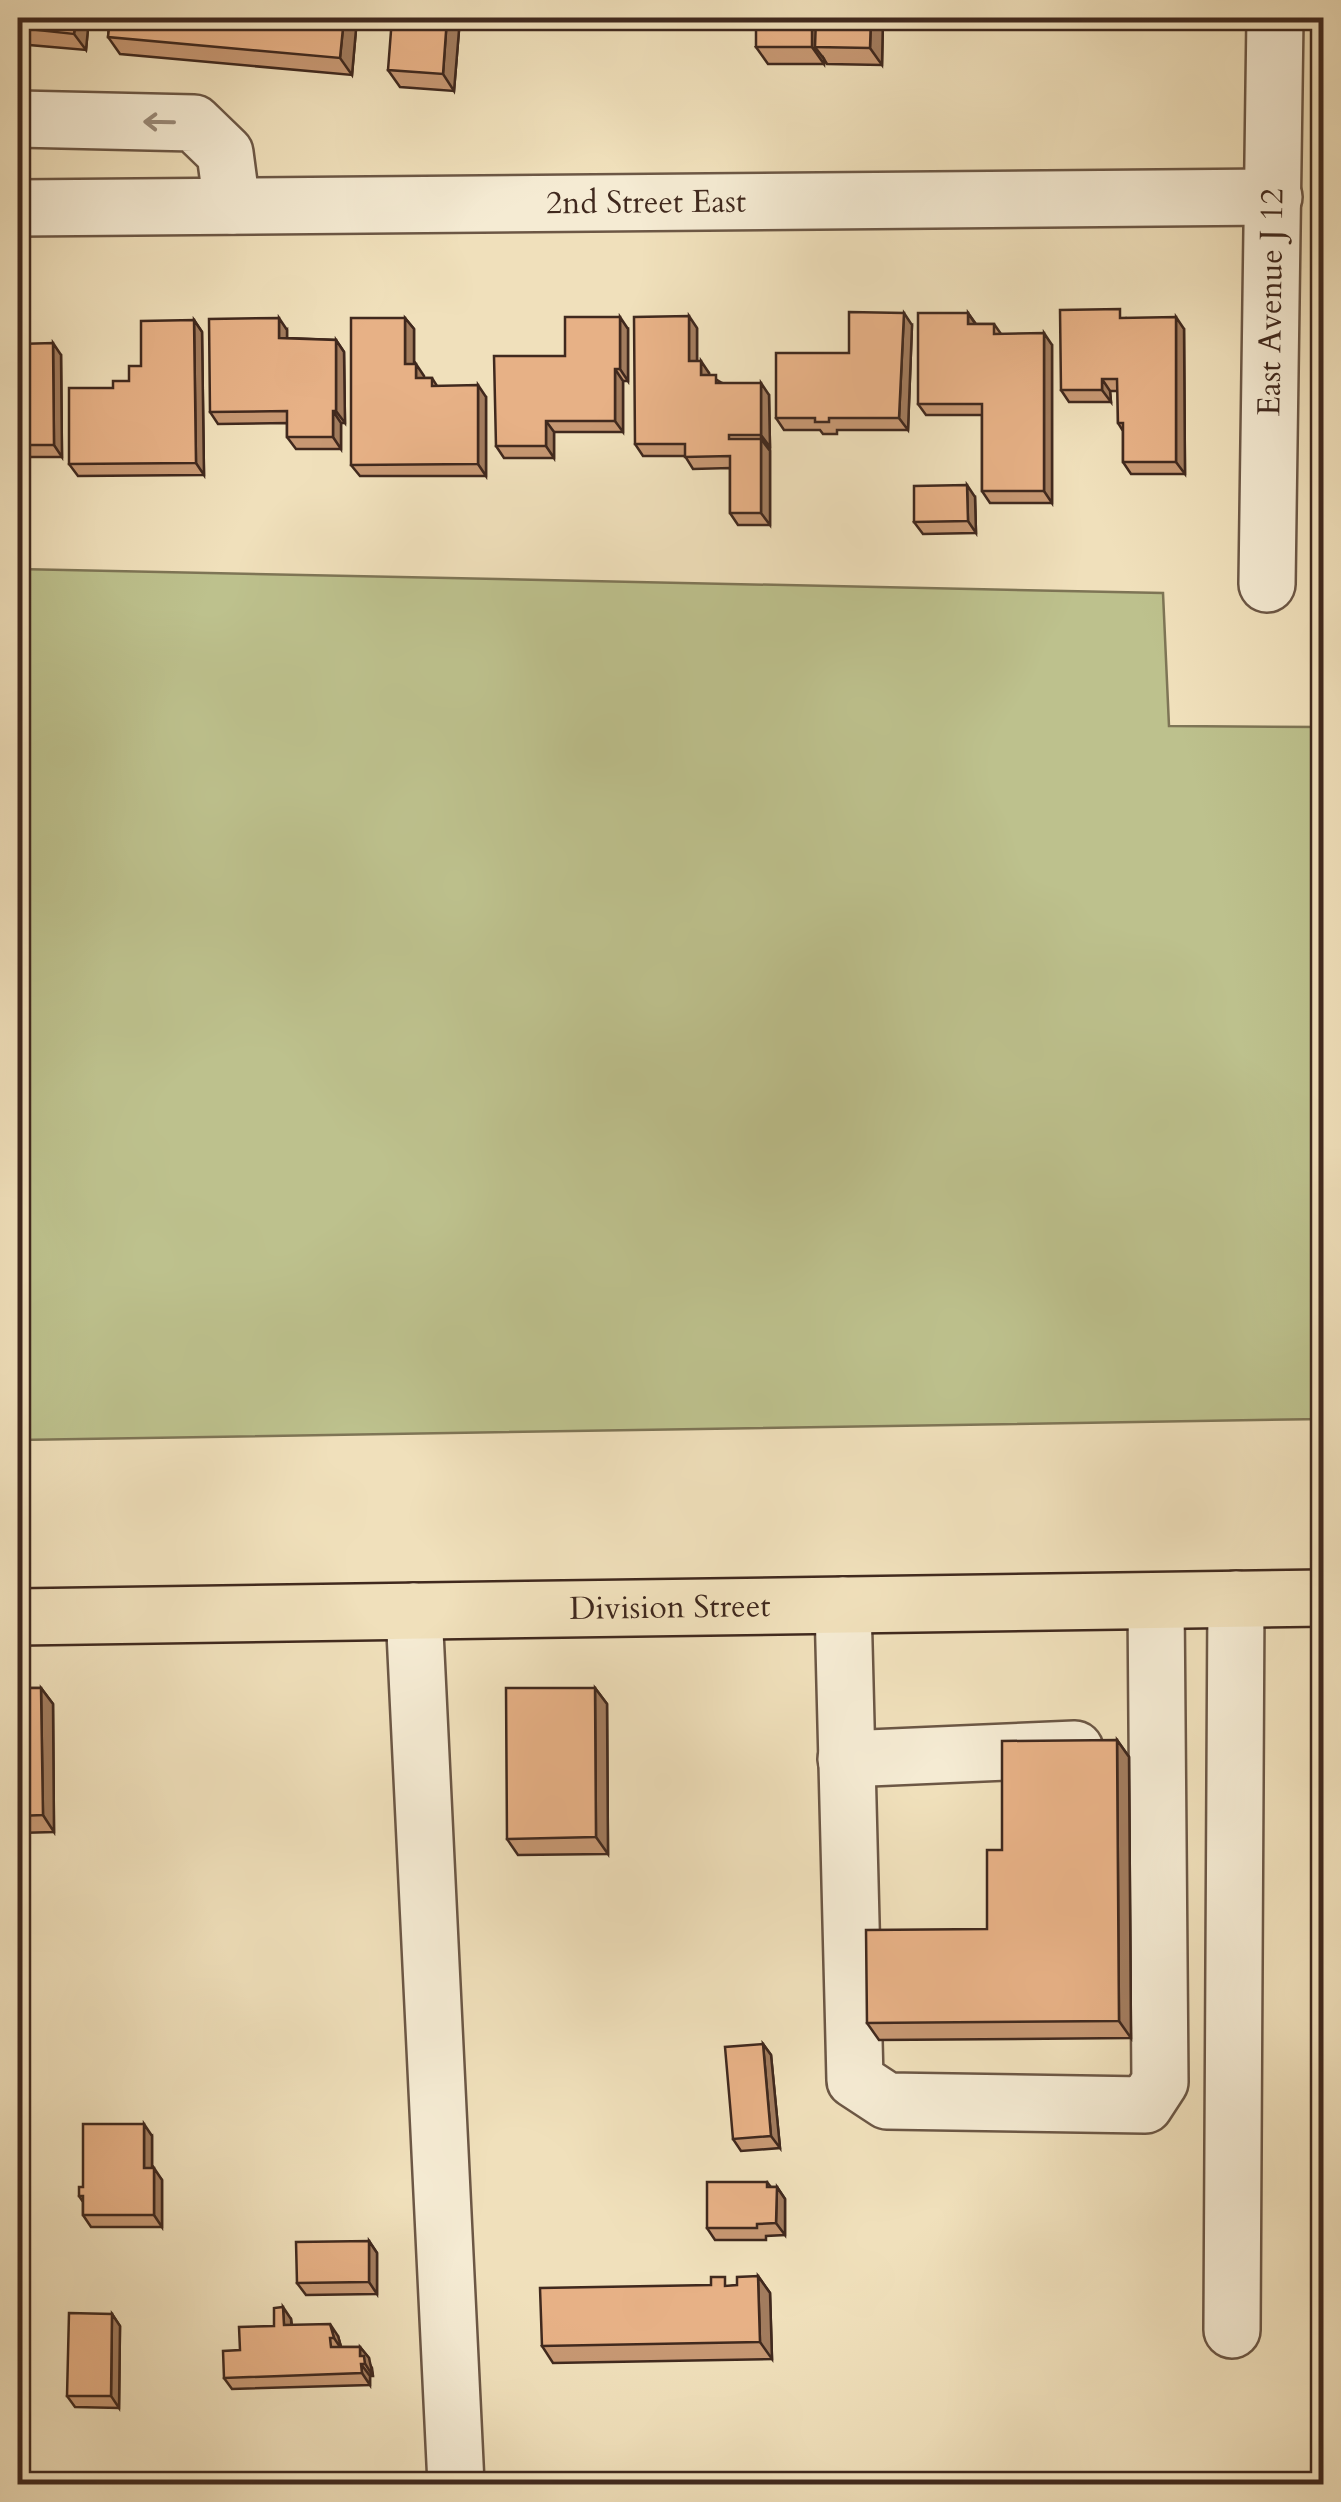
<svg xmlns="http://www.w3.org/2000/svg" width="1341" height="2502" viewBox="0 0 1341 2502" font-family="Cardo,serif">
  <rect width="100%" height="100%" fill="#f0e0bb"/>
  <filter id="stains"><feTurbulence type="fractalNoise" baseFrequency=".002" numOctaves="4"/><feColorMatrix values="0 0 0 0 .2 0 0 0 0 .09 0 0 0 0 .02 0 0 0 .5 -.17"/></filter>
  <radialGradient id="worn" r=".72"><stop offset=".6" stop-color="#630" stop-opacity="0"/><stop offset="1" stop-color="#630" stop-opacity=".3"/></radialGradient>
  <!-- green -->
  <path fill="#bdc18d" stroke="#7e7556" stroke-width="2.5" d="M 18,569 L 1163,593 L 1169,726 L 1323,727 L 1323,1419 L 18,1440 Z"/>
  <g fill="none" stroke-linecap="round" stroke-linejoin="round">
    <defs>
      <g id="minor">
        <path d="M 18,119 L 194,123 L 225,153 L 232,206"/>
        <path id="s1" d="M 18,208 L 1274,197"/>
        <path id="s2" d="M 1267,584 L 1275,18"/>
        <path d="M 843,1605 L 855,2080 L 887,2101 L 1145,2105 L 1160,2082 L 1156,1601"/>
        <path d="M 414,1611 L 456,2484"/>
        <path d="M 846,1759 L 1075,1749"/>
        <path d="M 1232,2330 L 1236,1599"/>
      </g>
      <g id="major">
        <path id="s3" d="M 18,1617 L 1324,1598"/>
      </g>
    </defs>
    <!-- minor casing -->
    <use href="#minor" stroke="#6c5745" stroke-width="60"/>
    <!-- major casing -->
    <use href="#major" stroke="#40291e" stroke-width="60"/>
    <!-- minor -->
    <use href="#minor" stroke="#f5ebd3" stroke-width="55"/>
    <!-- major -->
    <use href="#major" stroke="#f0e0bb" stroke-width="55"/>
  </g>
  <!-- wall -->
  <path fill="#c79873" stroke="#40291e" stroke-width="2.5" d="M 18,18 L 89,18 L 86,50 L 18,44 Z
    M 110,18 L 357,18 L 352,75 L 120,54 L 108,37 Z
    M 460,18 L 454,91 L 400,87 L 388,70 Z
    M 883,18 L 882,65 L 827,64 L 824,59 L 824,64 L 768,64 L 756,47 Z
    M 968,313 L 976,324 L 994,324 L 1001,334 L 1052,345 L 1052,503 L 990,503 L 982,491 L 982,415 L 926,415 L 918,404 Z
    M 405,318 L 414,329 L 414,364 L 424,378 L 432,378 L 437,386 L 486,397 L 486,476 L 360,476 L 351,465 Z
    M 1126,318 L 1184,329 L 1185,474 L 1131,474 L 1123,462 L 1123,431 L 1118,423 L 1118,391 L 1110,391 L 1111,402 L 1069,402 L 1061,390 Z
    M 194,320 L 202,332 L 204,475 L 78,476 L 69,464 L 113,388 L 129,381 L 141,366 Z
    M 912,325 L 908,430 L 837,430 L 837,434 L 823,434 L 820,430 L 784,430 L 776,418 L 849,353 Z
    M 697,328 L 697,361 L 709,373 L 709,375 L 722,383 L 769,395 L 770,447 L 767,447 L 770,451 L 770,525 L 738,525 L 730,513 L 730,468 L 693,469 L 685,456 L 643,456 L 635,444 Z
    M 628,329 L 628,381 L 623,381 L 623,432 L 554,432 L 554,458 L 504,458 L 496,446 L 565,356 Z
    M 287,330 L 287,338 L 336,340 L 344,352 L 345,423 L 341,423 L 341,449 L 296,449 L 287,437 L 287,423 L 218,424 L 210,412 Z
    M 18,344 L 61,355 L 62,457 L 18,457 Z
    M 975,497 L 976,533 L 923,534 L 914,522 Z
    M 18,1688 L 41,1688 L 53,1704 L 54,1832 L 18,1833 Z
    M 595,1688 L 607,1704 L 608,1854 L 518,1855 L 507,1839 Z
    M 1117,1740 L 1129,1757 L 1131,2038 L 879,2040 L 867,2023 L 987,1929 L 1002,1850 Z
    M 763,2044 L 771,2055 L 780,2148 L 741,2151 L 733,2139 Z
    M 152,2136 L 152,2168 L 162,2180 L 162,2227 L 91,2227 L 83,2215 L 83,2202 L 79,2196 L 83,2187 Z
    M 767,2182 L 771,2187 L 777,2187 L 785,2199 L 785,2235 L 766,2236 L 766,2240 L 715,2240 L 707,2228 Z
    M 369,2241 L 377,2253 L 377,2294 L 306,2295 L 297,2283 Z
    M 758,2276 L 770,2293 L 772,2359 L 553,2363 L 542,2346 L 731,2286 L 737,2285 Z
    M 112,2314 L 120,2326 L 119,2408 L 75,2407 L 67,2396 Z
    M 291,2319 L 292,2325 L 338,2336 L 341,2347 L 360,2347 L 369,2358 L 369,2363 L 372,2368 L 373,2376 L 370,2376 L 370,2385 L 232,2389 L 224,2378 L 274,2326 Z"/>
  <!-- shaded-wall -->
  <path fill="#a27c5e" stroke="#40291e" stroke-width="2.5" d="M 76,18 L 89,18 L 86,50 L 74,34 Z
    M 344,18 L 357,18 L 352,75 L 340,58 Z
    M 447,18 L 460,18 L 454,91 L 443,74 Z
    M 812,18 L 824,18 L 815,47 L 824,59 L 824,64 L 812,47 Z
    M 871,18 L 883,18 L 882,65 L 870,48 Z
    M 904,313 L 912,325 L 908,430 L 899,418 Z
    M 968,313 L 976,325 L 968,324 Z
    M 689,316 L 697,328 L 697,373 L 689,361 Z
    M 620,317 L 628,329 L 628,381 L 620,369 Z
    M 1176,317 L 1184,329 L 1185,474 L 1176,462 Z
    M 279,318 L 287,330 L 287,349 L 279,338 Z
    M 405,318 L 414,329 L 414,376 L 405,364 Z
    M 194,320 L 202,332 L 204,475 L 196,463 Z
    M 1044,333 L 1052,345 L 1052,503 L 1044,491 Z
    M 336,340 L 344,352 L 345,423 L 336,411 Z
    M 53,343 L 61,355 L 62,457 L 54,445 Z
    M 701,361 L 709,373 L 709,387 L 701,375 Z
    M 416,364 L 424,376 L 424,390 L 416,378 Z
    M 615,369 L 623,381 L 623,432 L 615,421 Z
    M 1102,379 L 1110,391 L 1111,402 L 1102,390 Z
    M 761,383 L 769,395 L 770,447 L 761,435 Z
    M 478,385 L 486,397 L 486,476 L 478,464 Z
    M 333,411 L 341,423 L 341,449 L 333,437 Z
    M 546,421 L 554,432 L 554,458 L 546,446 Z
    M 761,439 L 770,451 L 770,525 L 761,513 Z
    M 967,485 L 975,497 L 976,533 L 968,521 Z
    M 41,1688 L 53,1704 L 54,1832 L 43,1815 Z
    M 595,1688 L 607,1704 L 608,1854 L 596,1837 Z
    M 1117,1740 L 1129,1757 L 1131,2038 L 1119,2021 Z
    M 763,2044 L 771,2055 L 780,2148 L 771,2136 Z
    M 144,2124 L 152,2136 L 152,2180 L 144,2168 Z
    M 154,2168 L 162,2180 L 162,2227 L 154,2215 Z
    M 777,2187 L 785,2199 L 785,2235 L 776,2223 Z
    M 369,2241 L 377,2253 L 377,2294 L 369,2282 Z
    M 758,2276 L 770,2293 L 772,2359 L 760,2342 Z
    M 283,2307 L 291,2319 L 292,2337 L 284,2325 Z
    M 112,2314 L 120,2326 L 119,2408 L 111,2396 Z
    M 330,2324 L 338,2336 L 342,2350 L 334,2338 Z
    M 360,2347 L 369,2358 L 373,2376 L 360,2356 Z
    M 361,2364 L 370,2376 L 370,2385 L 362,2373 Z"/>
  <!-- building -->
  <path fill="#e7b186" stroke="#40291e" stroke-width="2.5" d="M 18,18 L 76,18 L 74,34 L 18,28 Z
    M 110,18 L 344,18 L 340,58 L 108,37 Z
    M 392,18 L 447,18 L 443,74 L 388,70 Z
    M 756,18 L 812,18 L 812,47 L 756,47 Z
    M 816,18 L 871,18 L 870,48 L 815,47 Z
    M 1120,309 L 1120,318 L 1176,317 L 1176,462 L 1123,462 L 1123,423 L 1118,423 L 1117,379 L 1102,379 L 1102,390 L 1061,390 L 1060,310 Z
    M 849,312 L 904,313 L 899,418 L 829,418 L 829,422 L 815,422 L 815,418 L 776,418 L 776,353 L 849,353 Z
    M 918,313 L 968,313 L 968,324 L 994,324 L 994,334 L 1044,333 L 1044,491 L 982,491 L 982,404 L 918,404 Z
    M 689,316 L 689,361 L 701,361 L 701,375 L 716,375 L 716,383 L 761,383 L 761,435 L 729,435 L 729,439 L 761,439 L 761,513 L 730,513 L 730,456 L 685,457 L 685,444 L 635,444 L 634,317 Z
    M 565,317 L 620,317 L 620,369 L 615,369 L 615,421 L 546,421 L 546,446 L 496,446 L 494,356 L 565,356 Z
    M 279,318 L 279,338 L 336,340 L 336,411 L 333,411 L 333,437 L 287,437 L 287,411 L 210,412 L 209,319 Z
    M 351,318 L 405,318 L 405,364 L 416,364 L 416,378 L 432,378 L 432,386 L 478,385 L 478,464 L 351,465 Z
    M 194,320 L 196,463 L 69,464 L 69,388 L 113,388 L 113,381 L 129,381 L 129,366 L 141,366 L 141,321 Z
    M 53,343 L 54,445 L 18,445 L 18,344 Z
    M 967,485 L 968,521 L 914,522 L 914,486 Z
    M 18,1688 L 41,1688 L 43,1815 L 18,1816 Z
    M 506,1688 L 595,1688 L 596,1837 L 507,1839 Z
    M 1117,1740 L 1119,2021 L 867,2023 L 866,1930 L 987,1929 L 987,1850 L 1002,1850 L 1002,1741 Z
    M 763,2044 L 771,2136 L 733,2139 L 725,2047 Z
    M 83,2124 L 144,2124 L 144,2168 L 154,2168 L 154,2215 L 83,2215 L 83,2196 L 79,2196 L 79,2187 L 83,2187 Z
    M 707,2182 L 767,2182 L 767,2187 L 777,2187 L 776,2223 L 757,2224 L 757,2228 L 707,2228 Z
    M 369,2241 L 369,2282 L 297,2283 L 296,2242 Z
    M 758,2276 L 760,2342 L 542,2346 L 540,2288 L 711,2285 L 711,2277 L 725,2277 L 725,2286 L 737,2285 L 737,2277 Z
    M 283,2307 L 284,2325 L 330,2324 L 334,2338 L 330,2338 L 331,2347 L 360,2347 L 360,2356 L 364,2356 L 365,2364 L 361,2364 L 362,2373 L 224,2378 L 223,2351 L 240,2350 L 239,2327 L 274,2326 L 274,2308 Z
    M 69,2313 L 112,2314 L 111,2396 L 67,2396 Z"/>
  <!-- one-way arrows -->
  <defs><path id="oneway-shaft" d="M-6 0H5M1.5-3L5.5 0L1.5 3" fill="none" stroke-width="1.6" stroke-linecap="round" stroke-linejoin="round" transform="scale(2.5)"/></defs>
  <use stroke="#9a8a78" href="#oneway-shaft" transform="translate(159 122) rotate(-179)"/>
  <g text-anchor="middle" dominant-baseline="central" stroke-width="9" stroke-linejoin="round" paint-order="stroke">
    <!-- street labels -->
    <g font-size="32" fill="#40291e" stroke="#f5ebd3">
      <text stroke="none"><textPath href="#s1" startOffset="628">2nd Street East</textPath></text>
      <text stroke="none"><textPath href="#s2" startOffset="282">East Avenue J 12</textPath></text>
      <text stroke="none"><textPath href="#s3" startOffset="652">Division Street</textPath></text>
    </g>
  </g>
  <!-- margin -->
  <rect width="1341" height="2502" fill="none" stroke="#f0e0bb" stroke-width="60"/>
  <rect x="20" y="20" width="1301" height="2462" fill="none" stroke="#40291e" stroke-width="5"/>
  <rect x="30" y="30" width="1281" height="2442" fill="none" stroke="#40291e" stroke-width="2.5"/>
  <rect width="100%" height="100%" filter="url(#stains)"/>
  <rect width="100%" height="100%" fill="url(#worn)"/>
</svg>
